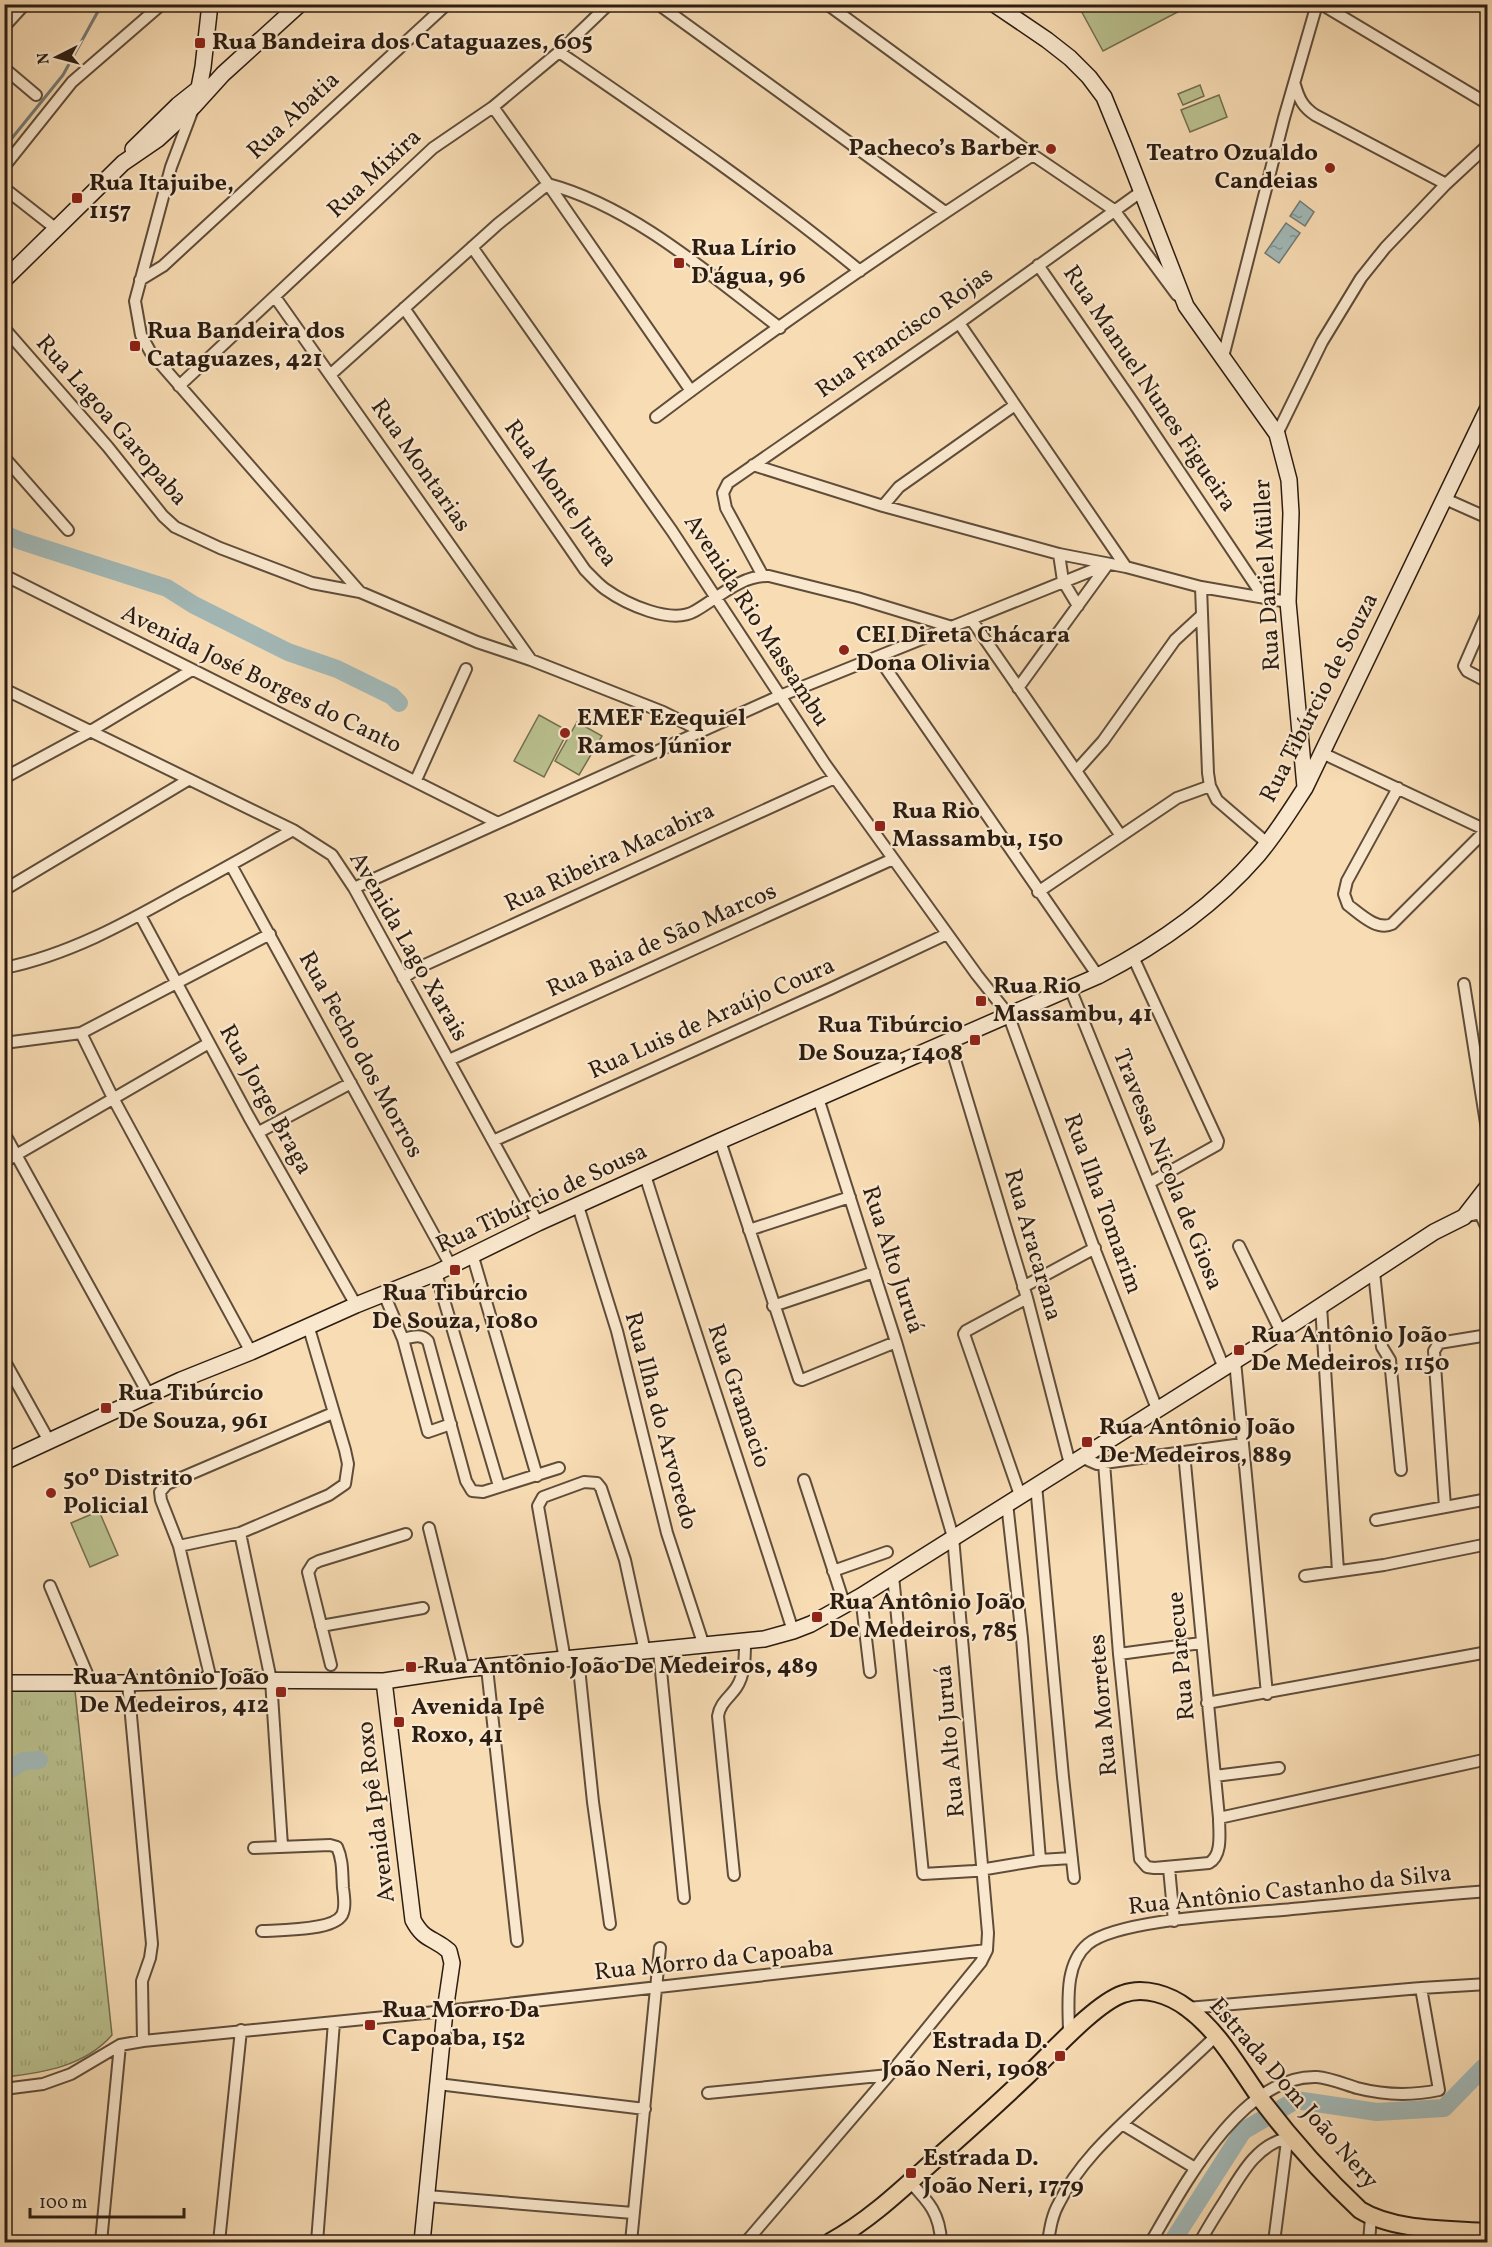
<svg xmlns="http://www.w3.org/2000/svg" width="1492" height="2247" viewBox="0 0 1492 2247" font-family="Vollkorn,serif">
  <defs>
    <pattern id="park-tufts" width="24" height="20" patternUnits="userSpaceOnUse" patternTransform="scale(1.5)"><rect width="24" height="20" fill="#bac18f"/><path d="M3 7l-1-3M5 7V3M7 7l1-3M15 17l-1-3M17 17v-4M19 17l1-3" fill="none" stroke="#a0a57a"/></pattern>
    <pattern id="water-ripples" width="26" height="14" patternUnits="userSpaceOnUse" patternTransform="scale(1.5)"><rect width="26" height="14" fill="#a2b9b8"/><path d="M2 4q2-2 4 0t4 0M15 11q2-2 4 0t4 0" fill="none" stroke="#849694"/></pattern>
  </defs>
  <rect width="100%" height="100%" fill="#f8dcb4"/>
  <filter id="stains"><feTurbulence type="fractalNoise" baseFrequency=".00333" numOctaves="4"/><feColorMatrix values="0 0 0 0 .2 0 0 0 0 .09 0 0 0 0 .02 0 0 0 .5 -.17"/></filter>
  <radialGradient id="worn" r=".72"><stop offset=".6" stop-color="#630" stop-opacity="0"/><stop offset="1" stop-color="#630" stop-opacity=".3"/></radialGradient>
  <!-- grass -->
  <path fill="#bac18f" stroke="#736f50" stroke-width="1.5" d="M 1078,5 L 1191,5 L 1103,51 Z
    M 1200,85 L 1204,96 L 1183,105 L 1178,94 Z
    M 1219,95 L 1227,117 L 1190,132 L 1181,110 Z
    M 539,715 L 568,731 L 544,777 L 514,761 Z
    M 577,722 L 602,736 L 579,775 L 555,761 Z
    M 99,1511 L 118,1555 L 90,1567 L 71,1523 Z"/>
  <!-- park -->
  <path fill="url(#park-tufts)" stroke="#736f50" stroke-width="1.5" d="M 5,1691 L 75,1691 L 112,2035 C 85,2066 43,2073 5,2077 Z"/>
  <!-- water -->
  <path fill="url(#water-ripples)" stroke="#737b76" stroke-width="1.5" d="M 1300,201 L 1314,212 L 1305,226 L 1290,216 Z
    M 1286,223 L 1300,233 L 1279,263 L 1265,253 Z"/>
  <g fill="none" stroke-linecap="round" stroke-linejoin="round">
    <!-- stream -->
    <path stroke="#737b76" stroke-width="3" d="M 4,148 L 63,75 L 102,4"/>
    <!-- river -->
    <path stroke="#a2b9b8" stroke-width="18" d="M 4,534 L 21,541 L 167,588 L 194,605 L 288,652 L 337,669 L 392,696 L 399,703
      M 4,1772 L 24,1761 L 39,1760
      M 1172,2242 L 1243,2131 L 1296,2100 L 1377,2112 L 1444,2108 L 1484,2067 L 1488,2067"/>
    <defs>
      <path id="street" d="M 658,4 L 945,212
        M 827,4 L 1033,155 L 1114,210 L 1177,295
        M 1321,4 L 1488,104
        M 4,27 L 25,4
        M 559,52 C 661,122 764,192 860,271
        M 4,68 L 36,95
        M 1295,85 C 1299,99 1303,107 1315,115 L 1446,184
        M 493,107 L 548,184 L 691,391
        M 193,109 L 171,167 L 135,301 L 141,335 L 151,353 L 360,592 L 477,642 L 531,660 L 663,712 L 701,731
        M 4,167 L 72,82 L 162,4
        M 548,184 C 634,207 710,275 780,328
        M 4,188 L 55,228
        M 472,247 L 672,531 L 825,764 L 977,975 L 1008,1014 L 1094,1248 L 1157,1409
        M 1038,265 L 1137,408 L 1264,598
        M 140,280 L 163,266 L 447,4
        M 275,297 L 531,660
        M 404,308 L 585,570 C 591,576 598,584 605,589 C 626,604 671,625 695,611 C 718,598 741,575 769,576 L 857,598 L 952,627
        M 959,323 L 1126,567
        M 4,328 L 108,447 L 163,516 L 175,527 L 220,548 L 312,583 L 360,592
        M 1223,357 L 1284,118 L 1317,4
        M 330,375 L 498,224 L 548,184
        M 179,386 L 433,148 L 493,107 L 559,52 L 609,4
        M 656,417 C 778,325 905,238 1033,155
        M 1277,434 L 1322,342 L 1361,278 L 1385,248 L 1446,184 L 1488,145
        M 4,457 L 68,530
        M 753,465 L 883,506 L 1059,554 L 1126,567 L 1201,587 L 1288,602
        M 1443,498 L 1488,518
        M 883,506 L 899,487 L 1015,405
        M 1059,554 L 1063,581 L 1078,606
        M 4,575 L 498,823
        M 763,576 L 726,508 L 723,493 L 728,483 L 959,323 L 1142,191
        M 1201,587 L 1208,773 L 1210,786 L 1217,800 L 1267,843
        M 1488,611 L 1464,666 L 1467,671 L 1488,682
        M 971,619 L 1121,836
        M 878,657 L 1098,976
        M 1018,688 L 1108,564
        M 4,689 L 293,830 L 332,855 L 354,888 L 538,1223
        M 1322,753 L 1488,831
        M 1076,771 L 1103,741 L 1175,640 L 1201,616
        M 4,778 L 89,732 L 192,670
        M 416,780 L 466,669
        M 1398,788 L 1347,881 L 1344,894 L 1348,905 C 1360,914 1377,931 1392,924 L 1486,830
        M 231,865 L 451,1266
        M 354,888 L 775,698 L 1108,564
        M 4,890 L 188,780
        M 1038,892 L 1177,798 L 1210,786
        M 140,915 L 249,1117 L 356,1305
        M 1133,957 L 1218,1141 L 1217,1145 L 1149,1183
        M 4,968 C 68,955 124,924 181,892 C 218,872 255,851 293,830
        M 403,978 L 418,968 L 835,778
        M 1464,984 L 1488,1136
        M 1070,988 L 1224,1368
        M 81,1033 L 113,1098 L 251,1352
        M 949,1040 L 1027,1298 L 1070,1464
        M 4,1043 L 81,1033 L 270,934
        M 449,1060 L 893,859
        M 259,1132 L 351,1083
        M 4,1133 L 149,1395
        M 493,1141 L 830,989 L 947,934
        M 720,1141 L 799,1379 L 802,1380 L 896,1342
        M 4,1162 L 209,1043
        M 645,1175 C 693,1328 745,1479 793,1631
        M 578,1206 L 617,1331 L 667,1533 L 704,1646
        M 1480,1213 L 1488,1231
        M 1464,1217 L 1488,1211
        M 749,1230 L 850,1197
        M 1239,1246 L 1281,1332
        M 473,1257 L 537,1476
        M 1374,1272 L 1382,1347 L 1390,1360 L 1401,1470
        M 436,1273 L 499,1486
        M 1023,1287 L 1095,1248
        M 384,1294 L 403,1339 L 428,1432 L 451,1424
        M 773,1306 L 874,1272
        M 1321,1306 L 1338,1571
        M 403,1339 C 412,1337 421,1333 428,1341 L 466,1481 L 472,1491 L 483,1492 L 559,1468
        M 4,1360 L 49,1441
        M 1235,1361 L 1267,1694
        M 1081,1457 L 1097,1464 L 1242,1444
        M 1104,1463 L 1119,1654 L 1140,1859 L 1147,1867 L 1154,1868 L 1209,1863 C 1223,1855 1219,1832 1219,1818 L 1184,1453
        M 804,1480 L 845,1606
        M 1036,1485 L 1063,1777 L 1074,1878
        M 1020,1495 L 964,1334 L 966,1331 L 1027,1298
        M 1007,1503 L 1022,1638 L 1040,1860
        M 1445,1507 L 1434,1351 L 1439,1343 L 1488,1335
        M 1376,1520 L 1488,1499
        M 429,1528 L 464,1669
        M 240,1533 L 271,1680 L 282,1846
        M 179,1546 L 240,1533 L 329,1495 L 345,1484 L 348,1464 L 345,1450 L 308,1325
        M 833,1571 L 887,1552
        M 893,1576 L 923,1874 L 974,1871 L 1040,1860 L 1072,1858
        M 1305,1576 L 1384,1565 L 1488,1544
        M 50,1586 L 91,1683
        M 861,1596 L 870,1672
        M 321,1626 L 423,1608
        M 659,1651 L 684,1898
        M 1119,1654 L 1201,1643
        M 578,1658 L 593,1802 L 610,1924
        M 565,1660 L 538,1506 L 543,1497 L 584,1482 L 597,1483 L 601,1488 L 625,1560 L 645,1652
        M 331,1665 L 308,1572 L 313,1564 L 319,1561 L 406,1534
        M 487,1668 L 517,1941
        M 211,1680 L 179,1546 L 161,1500 L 160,1492 L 167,1484 L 333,1413
        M 128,1683 L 152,1944 L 150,1958 L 142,1981 L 143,2041
        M 1207,1703 L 1488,1652
        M 1215,1776 L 1279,1768
        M 1219,1818 L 1488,1759
        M 254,1848 L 330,1845 L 337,1847 C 343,1860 342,1873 343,1888 C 344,1896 346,1907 342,1915 C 333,1931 279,1930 262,1931
        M 1169,1868 L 1174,1921
        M 734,1875 L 718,1716 C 720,1703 729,1698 736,1688 C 745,1675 745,1657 745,1641
        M 1187,2008 L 1421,1988 L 1488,1984
        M 1069,2035 C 1069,2006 1063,1965 1088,1944 C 1120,1918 1247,1914 1292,1909 C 1357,1903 1422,1896 1488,1891
        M 438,2084 L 645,2109
        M 4,2089 L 43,2084 L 71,2074 L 120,2045 L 143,2041 L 445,2011 L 987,1950
        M 708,2093 L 889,2075
        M 1122,2124 L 1195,2168
        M 910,2182 C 929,2202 940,2214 941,2242
        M 427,2196 L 633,2213
        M 101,2242 L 120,2045
        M 219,2242 L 241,2030
        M 317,2242 L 334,2022
        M 631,2242 L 660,1948
        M 746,2242 L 889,2075 L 981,1962 L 987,1950 L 988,1933 L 953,1537 L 896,1342 L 818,1098
        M 1048,2242 C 1050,2229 1052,2215 1059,2203 C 1078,2164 1111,2134 1142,2105 C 1167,2082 1192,2059 1216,2036
        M 1151,2242 C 1183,2187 1242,2074 1317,2077 C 1330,2078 1344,2084 1357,2088 C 1384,2095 1411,2096 1439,2090 L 1421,1988
        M 1200,2242 C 1208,2227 1217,2213 1226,2199 C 1242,2173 1256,2146 1287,2138
        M 1274,2242 L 1288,2133
        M 1369,2242 L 1371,2217"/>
      <path id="secondary" d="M 994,4 L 1047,40 L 1070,58 L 1089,77 L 1104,97 L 1124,146 L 1186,306 L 1277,434 L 1289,480 L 1291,513 L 1288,602 L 1305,787
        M 198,93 L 203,67 L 210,4
        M 133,149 L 178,105 L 202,86
        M 4,280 L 123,163 L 158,139 L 194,106 L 223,74 L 300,4
        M 4,1462 L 181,1380 L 251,1352 L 356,1305 L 436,1273 L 538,1223 L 720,1141 L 1098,976 C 1158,945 1213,907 1258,855 C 1276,834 1290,811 1305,788 L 1488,408
        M 384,1681 L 413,1920 C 424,1941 433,1937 449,1951 L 452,1963 L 445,2011 L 422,2242
        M 4,1683 L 128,1683 L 224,1680 L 384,1681 L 464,1669 L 764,1639 L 793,1631 L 811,1624 L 861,1596 L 1281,1332 L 1434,1232 L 1464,1217 L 1488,1186"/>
      <path id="primary" d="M 830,2242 C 867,2222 899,2192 930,2164 C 964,2134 998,2104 1030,2073 C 1052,2052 1096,2003 1123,1994 C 1144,1986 1170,1995 1187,2008 C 1220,2032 1240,2070 1263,2102 C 1292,2140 1326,2178 1360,2210 C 1394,2231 1448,2229 1488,2232"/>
    </defs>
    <!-- street casing -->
    <use href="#street" stroke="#5f4d3a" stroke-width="14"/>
    <!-- secondary casing -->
    <use href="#secondary" stroke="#2c1d12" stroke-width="18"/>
    <!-- primary casing -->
    <use href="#primary" stroke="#2c1d12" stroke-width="20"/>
    <!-- street -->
    <use href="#street" stroke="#fae8ce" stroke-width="10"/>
    <!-- secondary -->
    <use href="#secondary" stroke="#fae8ce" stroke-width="15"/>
    <!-- primary -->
    <use href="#primary" stroke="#f8dcb4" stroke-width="16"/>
  </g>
  <!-- markers -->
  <g fill="#8f2418" stroke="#fae8ce" stroke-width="2">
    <rect x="194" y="37" width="12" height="12" rx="3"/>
    <circle cx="1051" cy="149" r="6"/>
    <circle cx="1330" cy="168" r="6"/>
    <rect x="71" y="192" width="12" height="12" rx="3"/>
    <rect x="673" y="257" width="12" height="12" rx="3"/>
    <rect x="129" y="340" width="12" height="12" rx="3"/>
    <circle cx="844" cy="650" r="6"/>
    <circle cx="565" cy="733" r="6"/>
    <rect x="874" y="820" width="12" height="12" rx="3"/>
    <rect x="975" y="995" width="12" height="12" rx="3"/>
    <rect x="969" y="1034" width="12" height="12" rx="3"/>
    <rect x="449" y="1264" width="12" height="12" rx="3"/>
    <rect x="1233" y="1344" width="12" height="12" rx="3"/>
    <rect x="100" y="1402" width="12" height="12" rx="3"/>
    <rect x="1081" y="1436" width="12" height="12" rx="3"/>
    <circle cx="51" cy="1493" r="6"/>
    <rect x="811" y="1611" width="12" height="12" rx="3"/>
    <rect x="405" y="1661" width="12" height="12" rx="3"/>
    <rect x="275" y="1686" width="12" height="12" rx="3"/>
    <rect x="393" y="1716" width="12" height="12" rx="3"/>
    <rect x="364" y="2019" width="12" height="12" rx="3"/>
    <rect x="1054" y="2050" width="12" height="12" rx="3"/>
    <rect x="905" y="2167" width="12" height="12" rx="3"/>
  </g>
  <g text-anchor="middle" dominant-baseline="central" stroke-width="4.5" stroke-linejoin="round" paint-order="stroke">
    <!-- poi labels -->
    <g font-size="24" font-weight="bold" fill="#2c1d12" stroke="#fae8ce" text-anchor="start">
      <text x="212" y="43">Rua Bandeira dos Cataguazes, 605</text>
      <text x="1039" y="149" text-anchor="end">Pacheco’s Barber</text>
      <text x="1318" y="154" text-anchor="end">Teatro Ozualdo<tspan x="1318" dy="28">Candeias</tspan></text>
      <text x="89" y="184">Rua Itajuibe,<tspan x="89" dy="28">1157</tspan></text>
      <text x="691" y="249">Rua Lírio<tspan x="691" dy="28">D'água, 96</tspan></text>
      <text x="147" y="332">Rua Bandeira dos<tspan x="147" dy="28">Cataguazes, 421</tspan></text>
      <text x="856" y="636">CEI Direta Chácara<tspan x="856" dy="28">Dona Olivia</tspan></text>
      <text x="577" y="719">EMEF Ezequiel<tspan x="577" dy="28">Ramos Júnior</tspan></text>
      <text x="892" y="812">Rua Rio<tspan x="892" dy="28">Massambu, 150</tspan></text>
      <text x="993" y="987">Rua Rio<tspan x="993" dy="28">Massambu, 41</tspan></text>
      <text x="963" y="1026" text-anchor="end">Rua Tibúrcio<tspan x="963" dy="28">De Souza, 1408</tspan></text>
      <text x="455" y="1294" text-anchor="middle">Rua Tibúrcio<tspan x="455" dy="28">De Souza, 1080</tspan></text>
      <text x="1251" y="1336">Rua Antônio João<tspan x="1251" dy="28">De Medeiros, 1150</tspan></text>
      <text x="118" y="1394">Rua Tibúrcio<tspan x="118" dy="28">De Souza, 961</tspan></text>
      <text x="1099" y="1428">Rua Antônio João<tspan x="1099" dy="28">De Medeiros, 889</tspan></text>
      <text x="63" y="1479">50º Distrito<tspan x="63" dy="28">Policial</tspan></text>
      <text x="829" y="1603">Rua Antônio João<tspan x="829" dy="28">De Medeiros, 785</tspan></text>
      <text x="423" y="1667">Rua Antônio João De Medeiros, 489</text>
      <text x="269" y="1678" text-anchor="end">Rua Antônio João<tspan x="269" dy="28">De Medeiros, 412</tspan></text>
      <text x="411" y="1708">Avenida Ipê<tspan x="411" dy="28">Roxo, 41</tspan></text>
      <text x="382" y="2011">Rua Morro Da<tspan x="382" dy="28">Capoaba, 152</tspan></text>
      <text x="1048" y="2042" text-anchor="end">Estrada D.<tspan x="1048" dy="28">João Neri, 1908</tspan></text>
      <text x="923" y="2159">Estrada D.<tspan x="923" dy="28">João Neri, 1779</tspan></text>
    </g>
    <!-- street labels -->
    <g font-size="24" fill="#2c1d12" stroke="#fae8ce">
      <text transform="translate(294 116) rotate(-43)">Rua Abatia</text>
      <text transform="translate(375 174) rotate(-43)">Rua Mixira</text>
      <text transform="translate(905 333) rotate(-35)">Rua Francisco Rojas</text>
      <text transform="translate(1149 389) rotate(56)">Rua Manuel Nunes Figueira</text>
      <text transform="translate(111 421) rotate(49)">Rua Lagoa Garopaba</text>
      <text transform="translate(420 466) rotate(55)">Rua Montarias</text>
      <text transform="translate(560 494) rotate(54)">Rua Monte Jurea</text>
      <text transform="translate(1268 575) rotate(-93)">Rua Daniel Müller</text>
      <text transform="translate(756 621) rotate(57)">Avenida Rio Massambu</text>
      <text transform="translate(261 680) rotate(26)">Avenida José Borges do Canto</text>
      <text transform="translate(1320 698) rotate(-63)">Rua Tibúrcio de Souza</text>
      <text transform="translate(610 858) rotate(-25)">Rua Ribeira Macabira</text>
      <text transform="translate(662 941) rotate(-24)">Rua Baia de São Marcos</text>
      <text transform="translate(408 947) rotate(60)">Avenida Lago Xarais</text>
      <text transform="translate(712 1019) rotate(-24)">Rua Luis de Araújo Coura</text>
      <text transform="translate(360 1055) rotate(61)">Rua Fecho dos Morros</text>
      <text transform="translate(265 1100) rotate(61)">Rua Jorge Braga</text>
      <text transform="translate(1167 1170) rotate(68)">Travessa Nicola de Giosa</text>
      <text transform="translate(542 1199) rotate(-25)">Rua Tibúrcio de Sousa</text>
      <text transform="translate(1102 1204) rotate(70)">Rua Ilha Tomarim</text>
      <text transform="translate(1032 1245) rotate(74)">Rua Aracarana</text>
      <text transform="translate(892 1260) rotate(72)">Rua Alto Juruá</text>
      <text transform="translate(738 1396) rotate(71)">Rua Gramacio</text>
      <text transform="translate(660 1421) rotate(75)">Rua Ilha do Arvoredo</text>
      <text transform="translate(1182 1656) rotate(-95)">Rua Parecue</text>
      <text transform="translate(1104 1705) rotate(-95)">Rua Morretes</text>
      <text transform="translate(951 1741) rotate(-95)">Rua Alto Juruá</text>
      <text transform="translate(377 1812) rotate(-97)">Avenida Ipê Roxo</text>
      <text transform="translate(1290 1891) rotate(-6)">Rua Antônio Castanho da Silva</text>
      <text transform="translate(714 1961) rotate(-6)">Rua Morro da Capoaba</text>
      <text transform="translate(1293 2094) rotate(49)">Estrada Dom João Nery</text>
    </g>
  </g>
  <!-- margin -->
  <rect width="1492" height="2247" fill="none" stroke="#f8dcb4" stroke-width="24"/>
  <rect x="6" y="6" width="1480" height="2235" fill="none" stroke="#2c1d12" stroke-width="3"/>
  <rect x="12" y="12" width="1468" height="2223" fill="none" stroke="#2c1d12" stroke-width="1.5"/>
  <!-- north arrow -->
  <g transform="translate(57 57) rotate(264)" stroke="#fae8ce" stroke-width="4.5" paint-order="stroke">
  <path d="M0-4.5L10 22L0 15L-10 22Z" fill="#2c1d12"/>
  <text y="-9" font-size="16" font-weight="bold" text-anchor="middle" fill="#2c1d12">N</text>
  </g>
  <!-- scale -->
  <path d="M30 2208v9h154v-9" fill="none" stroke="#2c1d12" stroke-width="3"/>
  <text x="39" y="2208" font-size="18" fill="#2c1d12" stroke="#fae8ce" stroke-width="4.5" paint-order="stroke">100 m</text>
  <rect width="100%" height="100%" filter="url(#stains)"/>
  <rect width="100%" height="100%" fill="url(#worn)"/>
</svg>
